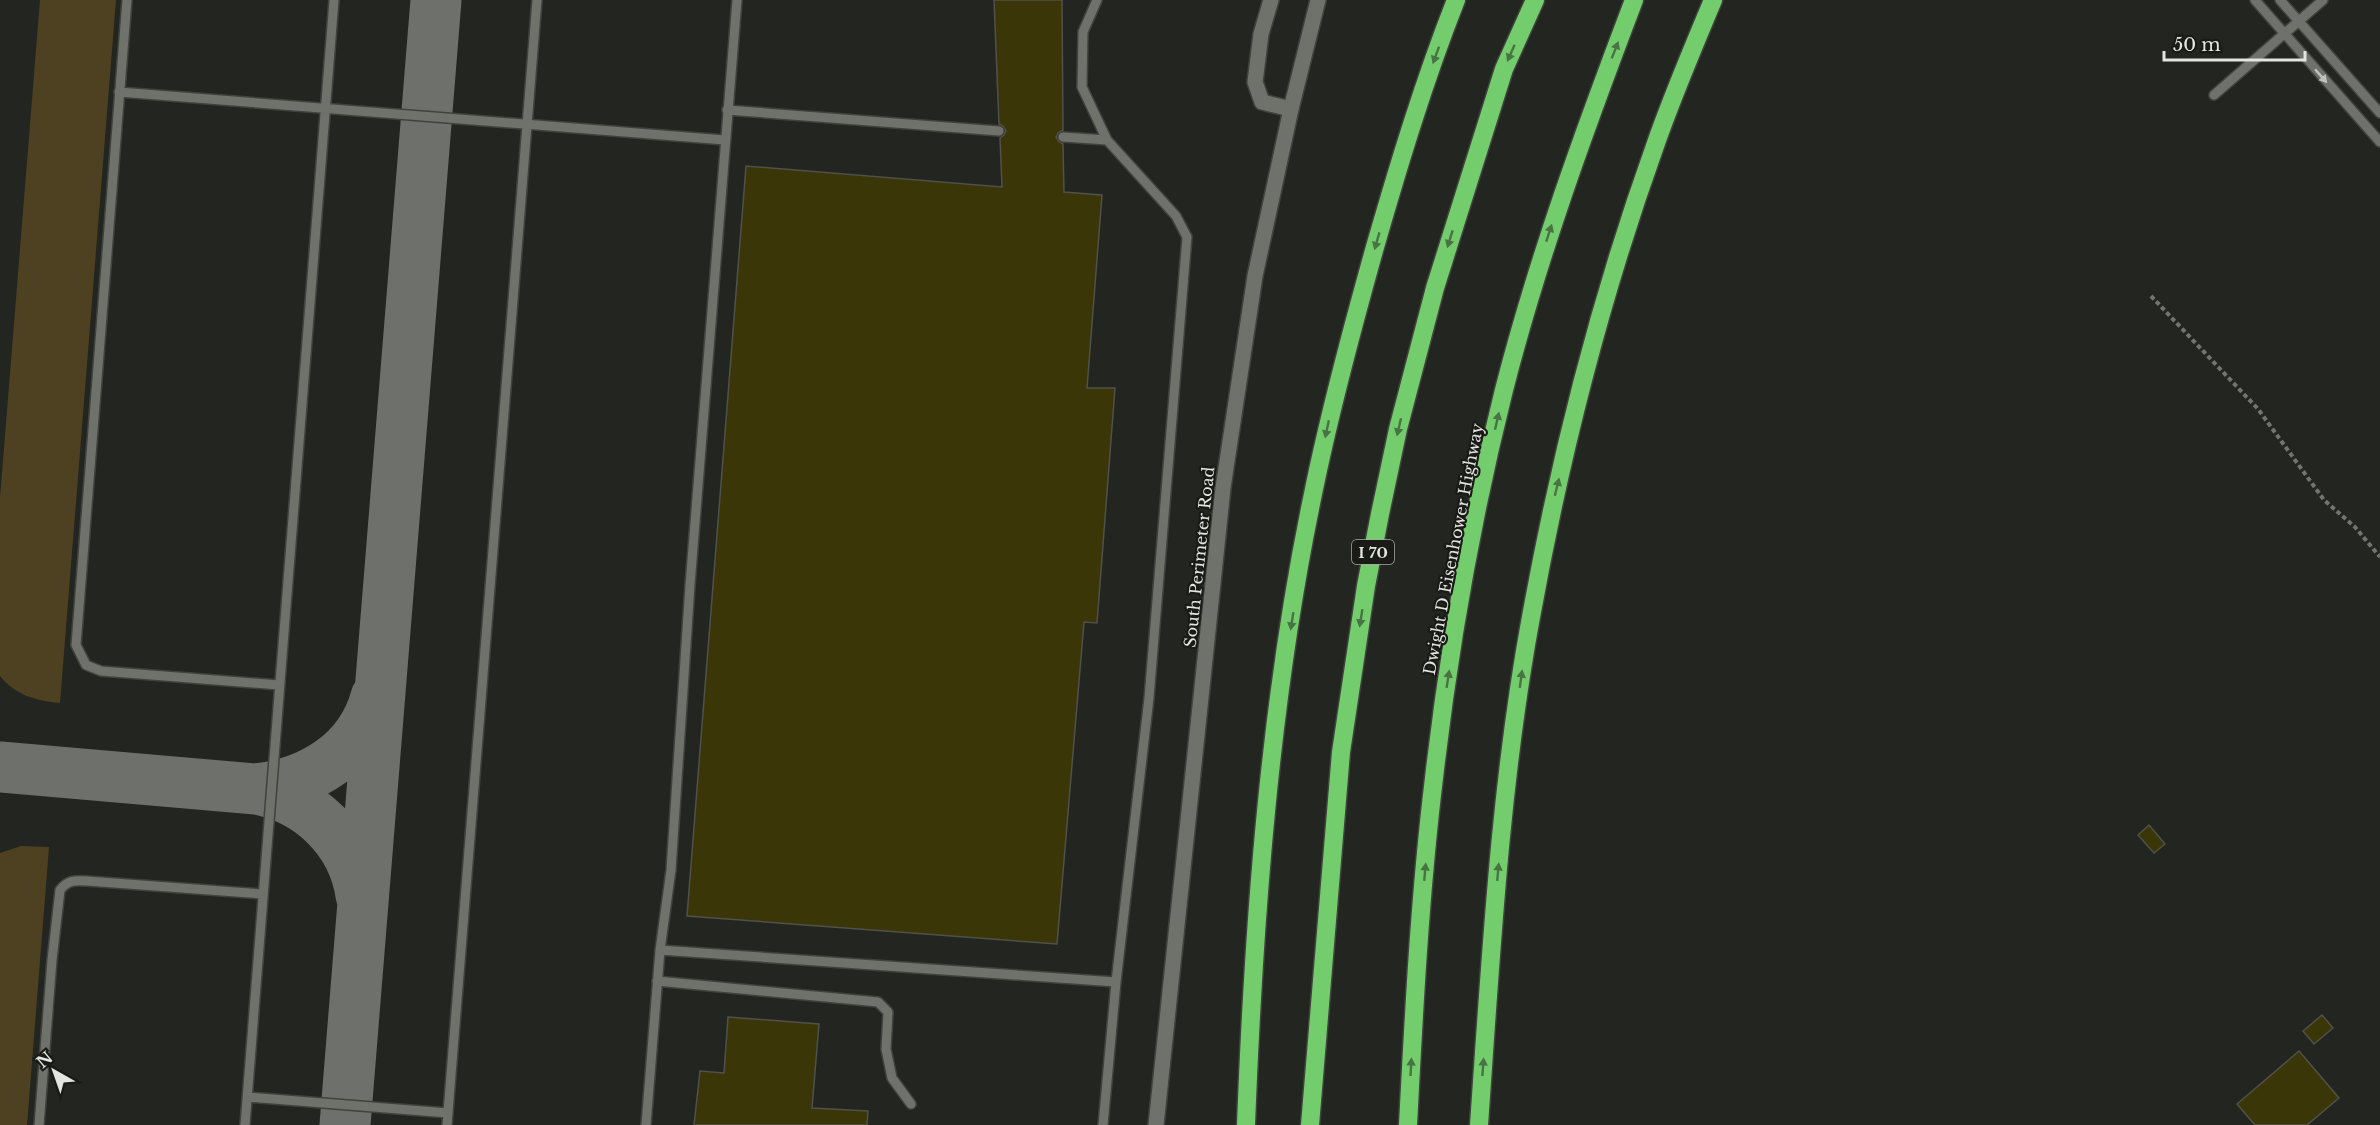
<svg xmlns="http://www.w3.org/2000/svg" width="2380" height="1125" viewBox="0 0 2380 1125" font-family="'Libre Baskerville',serif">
  <rect width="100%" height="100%" fill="#232520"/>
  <!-- green -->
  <path fill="#4e4122" d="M 40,0 L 116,0 L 60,703 C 37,701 15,695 0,676 L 0,498 Z
    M 21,846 L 49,847 L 27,1125 L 0,1125 L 0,853 Z"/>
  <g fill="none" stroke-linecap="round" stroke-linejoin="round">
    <!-- taxiway -->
    <path stroke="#6e706c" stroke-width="51" d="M 0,767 L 256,789 C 310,799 353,840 361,895
      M 256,789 C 311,783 361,753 376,697
      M 345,1125 L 436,0"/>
  </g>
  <!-- building -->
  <path fill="#3a3607" stroke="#51514b" stroke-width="1.5" d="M 994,0 L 1062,0 L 1063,130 L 1058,133 L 1056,137 L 1059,142 L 1063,144 L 1064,192 L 1102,195 L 1087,388 L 1115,388 L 1097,623 L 1084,622 L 1057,944 L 687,916 L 746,166 L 1002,187 L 1000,138 L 1004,135 L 1006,131 L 1003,126 L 999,124 Z
    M 2149,825 L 2165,844 L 2154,853 L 2138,835 Z
    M 2322,1015 L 2333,1028 L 2314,1044 L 2303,1031 Z
    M 728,1017 L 819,1024 L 812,1108 L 868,1111 L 867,1125 L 694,1125 L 700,1071 L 724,1073 Z
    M 2299,1051 L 2339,1098 L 2307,1125 L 2255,1125 L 2237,1104 Z"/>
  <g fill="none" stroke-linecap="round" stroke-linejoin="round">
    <defs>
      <path id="service" d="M 127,0 L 76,645 L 86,665 L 101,671 L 279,685
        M 1097,0 L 1083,32 L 1082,87 L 1107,140 L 1176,216 L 1187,237 L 1149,698 L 1116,982 L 1103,1125
        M 2255,0 L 2380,142
        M 2280,0 L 2380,113
        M 119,92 L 725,140
        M 2214,95 L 2323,0
        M 727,110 L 999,131
        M 1063,137 L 1107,140
        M 660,950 L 1116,982
        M 657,981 L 878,1002 L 888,1012 L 886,1049 L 892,1078 L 911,1104
        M 248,1097 L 448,1113
        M 39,1125 L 52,960 L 60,890 C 68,880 75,880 87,881 L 262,894
        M 245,1125 L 334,0
        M 447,1125 L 537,0
        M 646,1125 L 660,950 L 671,870 L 690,585 L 737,0"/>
      <path id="minor" d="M 1271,0 L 1261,34 L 1255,82 L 1262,102 L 1291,109"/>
      <path id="tertiary" d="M 1156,1125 L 1223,488 L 1255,276 L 1291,109 L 1318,0"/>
      <path id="motorway" d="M 1246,1125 C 1254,915 1270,699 1313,494 C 1330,410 1352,329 1375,247 C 1399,164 1424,81 1456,0
        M 1310,1125 L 1341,752 L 1366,586 L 1380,514 L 1398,429 L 1435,288 L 1504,69 L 1535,0
        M 1408,1125 C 1414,1009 1420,893 1434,778 C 1449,648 1472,517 1504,390 C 1538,257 1585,129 1634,0
        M 1479,1125 C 1491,955 1500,784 1531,617 C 1560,457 1600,299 1655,146 C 1672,97 1693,48 1713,0"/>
    </defs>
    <!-- service casing -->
    <use href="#service" stroke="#40423e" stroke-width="12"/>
    <!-- minor casing -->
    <use href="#minor" stroke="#40423e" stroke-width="18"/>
    <!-- tertiary casing -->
    <use href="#tertiary" stroke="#40423e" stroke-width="18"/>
    <!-- motorway casing -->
    <use href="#motorway" stroke="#40423e" stroke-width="21"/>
    <!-- path -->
    <path stroke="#72746f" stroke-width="4" stroke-dasharray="4.5 3" stroke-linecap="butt" d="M 2151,296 L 2258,409 L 2324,500 L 2355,527 L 2380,557"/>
    <!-- service -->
    <use href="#service" stroke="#6f716b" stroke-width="9"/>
    <!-- minor -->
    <use href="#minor" stroke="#6f716b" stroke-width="15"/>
    <!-- tertiary -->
    <use href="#tertiary" stroke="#6f716b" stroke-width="15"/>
    <!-- motorway -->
    <use href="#motorway" stroke="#74cd6c" stroke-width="18"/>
  </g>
  <!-- one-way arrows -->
  <defs><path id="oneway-solid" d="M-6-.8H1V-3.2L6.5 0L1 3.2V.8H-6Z" transform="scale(1.5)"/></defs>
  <g fill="#477442">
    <use href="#oneway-solid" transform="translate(1615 50) rotate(-69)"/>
    <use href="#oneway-solid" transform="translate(1511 53) rotate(114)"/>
    <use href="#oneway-solid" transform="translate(1436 55) rotate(110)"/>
    <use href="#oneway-solid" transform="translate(1549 233) rotate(-72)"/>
    <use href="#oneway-solid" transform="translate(1450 239) rotate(107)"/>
    <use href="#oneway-solid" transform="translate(1377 241) rotate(106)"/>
    <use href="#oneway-solid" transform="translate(1497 421) rotate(-77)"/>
    <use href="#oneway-solid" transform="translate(1399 427) rotate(103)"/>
    <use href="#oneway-solid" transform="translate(1327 429) rotate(102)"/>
    <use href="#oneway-solid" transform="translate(1557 487) rotate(-76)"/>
    <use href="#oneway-solid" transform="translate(1361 618) rotate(99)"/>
    <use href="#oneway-solid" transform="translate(1292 621) rotate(99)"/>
    <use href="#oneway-solid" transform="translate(1448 679) rotate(-81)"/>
    <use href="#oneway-solid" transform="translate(1521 679) rotate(-82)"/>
    <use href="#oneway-solid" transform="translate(1425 872) rotate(-85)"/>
    <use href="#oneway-solid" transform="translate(1498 872) rotate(-85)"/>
    <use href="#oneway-solid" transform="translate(1411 1067) rotate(-87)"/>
    <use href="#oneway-solid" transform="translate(1483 1067) rotate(-86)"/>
  </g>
  <use fill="#c0c2be" href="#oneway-solid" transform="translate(2321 76) rotate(49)"/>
  <g text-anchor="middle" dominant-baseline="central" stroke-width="4.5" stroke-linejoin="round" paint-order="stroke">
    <!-- shield labels -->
    <rect fill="#1a1b17" stroke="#a7a8a4" stroke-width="1.5" x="1352" y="540" width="42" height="24" rx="4.5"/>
    <g font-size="15" font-weight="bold" fill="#e3e5e1">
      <text x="1373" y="552">I 70</text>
    </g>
    <!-- street labels -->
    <g font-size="16" fill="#e3e5e1" stroke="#1a1b17">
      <text transform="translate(1453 549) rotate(-79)">Dwight D Eisenhower Highway</text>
      <text transform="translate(1199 557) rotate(-84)">South Perimeter Road</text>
    </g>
  </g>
  <!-- north arrow -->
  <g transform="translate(54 1071) rotate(320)" stroke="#1a1b17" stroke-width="4.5" paint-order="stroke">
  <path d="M0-4.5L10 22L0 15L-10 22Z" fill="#e3e5e1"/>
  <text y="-9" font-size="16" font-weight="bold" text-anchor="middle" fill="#e3e5e1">N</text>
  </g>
  <!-- scale -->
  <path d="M2164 51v9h141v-9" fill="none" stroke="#e3e5e1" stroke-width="3"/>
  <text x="2173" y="51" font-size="18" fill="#e3e5e1" stroke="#1a1b17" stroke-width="4.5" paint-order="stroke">50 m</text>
</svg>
